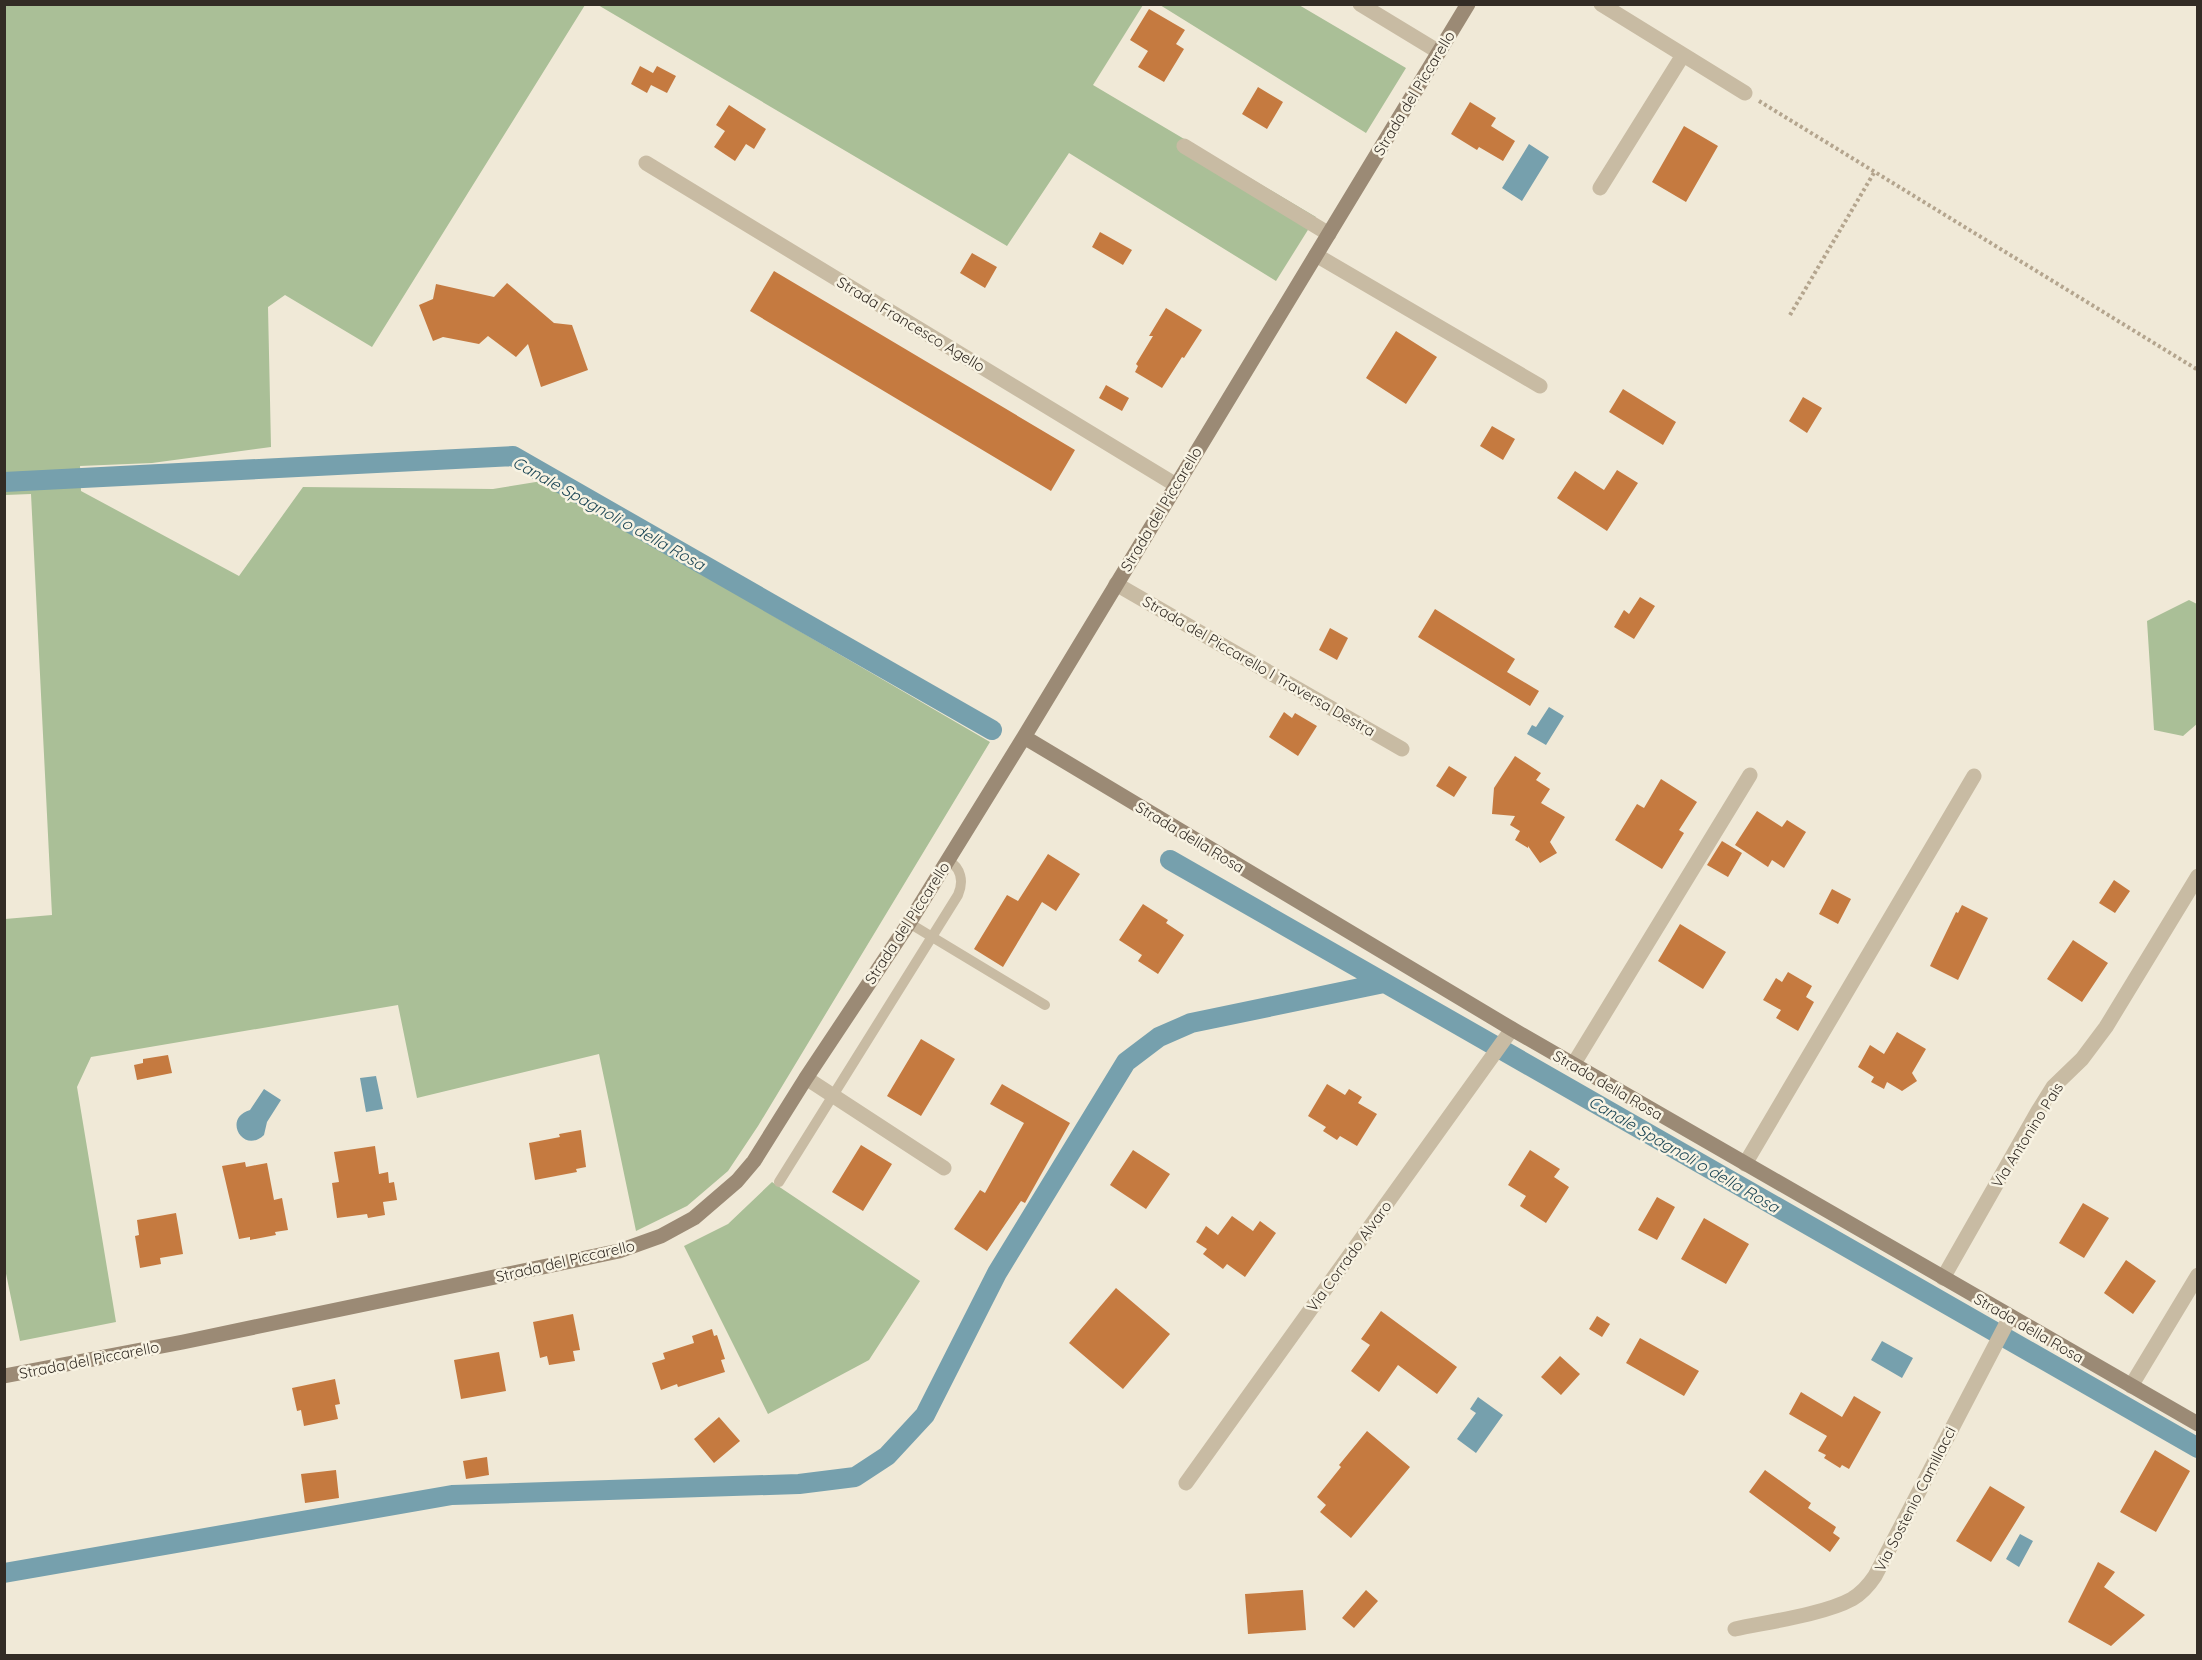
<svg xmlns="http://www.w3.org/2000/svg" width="2202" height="1660" viewBox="0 0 2202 1660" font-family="Quicksand,sans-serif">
  <rect width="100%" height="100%" fill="#f0e9d7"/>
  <!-- green -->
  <path fill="#aabf97" d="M 5,4 L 585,5 L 372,347 L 285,295 L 268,307 L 271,447 L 152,463 L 80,466 L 81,491 L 239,576 L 303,487 L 493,489 L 542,481 L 990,742 L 758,1126 L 728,1171 L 687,1206 L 636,1231 L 599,1054 L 417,1098 L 398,1005 L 91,1057 L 77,1087 L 116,1322 L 20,1341 L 4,1264 L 5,919 L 52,915 L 31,494 L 5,495 Z
    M 598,5 L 1143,5 L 1093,85 L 1316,217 L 1276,281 L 1069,153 L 1007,246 Z
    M 1160,5 L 1299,5 L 1406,68 L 1366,133 Z
    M 2189,600 L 2197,604 L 2198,723 L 2183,736 L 2154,730 L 2147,621 Z
    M 772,1182 L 920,1281 L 869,1360 L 768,1414 L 684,1246 L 728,1224 Z"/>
  <!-- water -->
  <path fill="#76a0ad" d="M 1529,144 L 1549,157 L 1522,201 L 1502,188 Z
    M 1549,707 L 1564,716 L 1546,745 L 1527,734 L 1532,725 L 1536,727 Z
    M 376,1076 L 383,1109 L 366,1112 L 360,1078 Z
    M 264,1089 L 281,1100 L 267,1122 L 264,1135 C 243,1155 222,1118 250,1110 Z
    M 1882,1341 L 1913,1358 L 1902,1378 L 1871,1360 Z
    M 1478,1397 L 1503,1415 L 1476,1453 L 1457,1439 L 1476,1413 L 1470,1409 Z
    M 2020,1534 L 2033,1541 L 2019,1567 L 2006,1559 Z"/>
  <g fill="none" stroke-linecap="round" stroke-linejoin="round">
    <!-- canal -->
    <path stroke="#76a0ad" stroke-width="20" d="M 4,482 L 513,456 L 992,730
      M 1170,860 L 2198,1448
      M 4,1573 L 452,1495 L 799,1484 L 855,1477 L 887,1456 L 925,1415 L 997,1273 L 1126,1062 L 1159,1037 L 1191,1023 L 1384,983"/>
  </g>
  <!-- building -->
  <path fill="#c57a40" d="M 1149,9 L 1185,30 L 1176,44 L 1184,49 L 1164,82 L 1138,67 L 1148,51 L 1130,40 Z
    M 640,66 L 653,73 L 657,66 L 676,76 L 667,93 L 651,85 L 647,93 L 631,84 Z
    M 1258,87 L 1283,102 L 1267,129 L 1242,114 Z
    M 1470,102 L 1496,118 L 1491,126 L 1515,141 L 1503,161 L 1479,147 L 1477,150 L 1451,134 Z
    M 729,105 L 766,129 L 754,149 L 746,144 L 735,161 L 714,147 L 725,131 L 716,125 Z
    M 1684,126 L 1718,146 L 1686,202 L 1652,182 Z
    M 1100,232 L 1132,250 L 1123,265 L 1092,247 Z
    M 972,253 L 997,267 L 985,288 L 960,273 Z
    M 774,271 L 1075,450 L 1051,491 L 750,311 Z
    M 507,283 L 554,323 L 572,325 L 588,370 L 541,387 L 528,344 L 516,357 L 488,336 L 479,344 L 443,337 L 433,341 L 419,305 L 433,299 L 436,284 L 494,297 Z
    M 1166,308 L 1202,330 L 1184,358 L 1182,357 L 1162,388 L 1135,372 L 1138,366 L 1136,364 L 1153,336 L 1149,336 Z
    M 1396,331 L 1437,357 L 1406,404 L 1366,378 Z
    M 1106,385 L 1129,398 L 1122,411 L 1099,398 Z
    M 1623,389 L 1676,422 L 1663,445 L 1609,412 Z
    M 1803,397 L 1822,408 L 1807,433 L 1789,421 Z
    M 1492,426 L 1515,439 L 1503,460 L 1480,446 Z
    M 1617,470 L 1638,483 L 1607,531 L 1557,498 L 1575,471 L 1604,490 Z
    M 1640,597 L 1655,606 L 1634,639 L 1614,627 L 1624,610 L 1629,614 Z
    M 1435,609 L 1515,659 L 1507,672 L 1539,691 L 1530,706 L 1418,637 Z
    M 1330,628 L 1348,638 L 1337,660 L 1319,650 Z
    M 1284,712 L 1292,718 L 1295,713 L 1317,726 L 1298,756 L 1269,737 Z
    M 1515,756 L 1541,773 L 1536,780 L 1550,789 L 1541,803 L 1565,817 L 1550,842 L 1557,853 L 1540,863 L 1528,846 L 1528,848 L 1515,840 L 1520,831 L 1510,825 L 1515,816 L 1492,814 L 1494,788 Z
    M 1449,766 L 1467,777 L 1454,797 L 1436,786 Z
    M 1661,779 L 1697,802 L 1679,830 L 1684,833 L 1662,869 L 1615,840 L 1637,804 L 1644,808 Z
    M 1757,811 L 1782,827 L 1787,820 L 1806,832 L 1784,868 L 1772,860 L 1768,867 L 1735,845 Z
    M 1722,841 L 1742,853 L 1728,877 L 1707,865 Z
    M 1048,854 L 1080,874 L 1056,911 L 1042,902 L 1003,967 L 974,949 L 1007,895 L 1018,901 Z
    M 2114,880 L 2130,891 L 2115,913 L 2099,903 Z
    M 1832,889 L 1851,899 L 1838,924 L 1819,914 Z
    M 1143,904 L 1168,920 L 1166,923 L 1184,935 L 1158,974 L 1138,961 L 1142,955 L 1119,940 Z
    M 1962,905 L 1988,918 L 1958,980 L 1930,966 L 1956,912 L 1958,913 Z
    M 1680,924 L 1726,952 L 1703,989 L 1658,961 Z
    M 2073,940 L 2108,963 L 2082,1002 L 2047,979 Z
    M 1788,972 L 1812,986 L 1806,997 L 1814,1002 L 1798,1031 L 1776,1018 L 1781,1010 L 1763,1000 L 1776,978 L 1782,982 Z
    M 1897,1032 L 1926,1049 L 1912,1073 L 1917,1081 L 1902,1091 L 1887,1082 L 1884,1089 L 1871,1082 L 1874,1077 L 1858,1067 L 1870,1045 L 1884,1054 Z
    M 921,1039 L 955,1059 L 921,1116 L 887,1096 Z
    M 168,1055 L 172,1073 L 137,1080 L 134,1065 L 143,1063 L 143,1059 Z
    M 1002,1084 L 1070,1123 L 1025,1203 L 1021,1201 L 987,1251 L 954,1229 L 980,1190 L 985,1193 L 1024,1123 L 990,1104 Z
    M 1327,1084 L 1345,1095 L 1349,1089 L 1362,1097 L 1358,1103 L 1377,1114 L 1357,1146 L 1340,1136 L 1337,1140 L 1323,1131 L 1326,1127 L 1308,1116 Z
    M 581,1130 L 586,1167 L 576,1169 L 577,1172 L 535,1180 L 529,1143 L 560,1137 L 559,1134 Z
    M 861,1145 L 892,1164 L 863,1211 L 832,1192 Z
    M 375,1146 L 379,1174 L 388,1172 L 389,1183 L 394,1182 L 397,1200 L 383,1202 L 385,1215 L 368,1218 L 367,1214 L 337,1218 L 332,1183 L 339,1182 L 334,1152 Z
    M 1133,1150 L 1170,1174 L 1146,1209 L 1110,1185 Z
    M 1530,1150 L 1560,1169 L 1554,1177 L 1569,1187 L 1546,1223 L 1520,1206 L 1526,1196 L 1508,1185 Z
    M 245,1162 L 246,1167 L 267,1163 L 274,1200 L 282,1198 L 288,1230 L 275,1232 L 276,1235 L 250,1240 L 250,1237 L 239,1239 L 222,1166 Z
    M 1657,1197 L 1675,1207 L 1657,1240 L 1638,1230 Z
    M 2083,1203 L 2109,1218 L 2084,1258 L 2059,1243 Z
    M 176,1213 L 183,1254 L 160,1258 L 161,1264 L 140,1268 L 135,1236 L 139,1235 L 137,1220 Z
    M 1232,1216 L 1253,1231 L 1260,1221 L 1276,1233 L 1245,1277 L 1227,1264 L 1223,1269 L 1203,1254 L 1207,1249 L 1196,1242 L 1206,1226 L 1218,1235 Z
    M 1704,1218 L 1749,1244 L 1726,1284 L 1681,1259 Z
    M 2126,1260 L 2156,1281 L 2133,1314 L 2104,1293 Z
    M 1116,1288 L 1170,1334 L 1123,1389 L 1069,1343 Z
    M 1381,1311 L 1457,1367 L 1437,1394 L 1398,1365 L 1379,1392 L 1351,1371 L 1370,1345 L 1361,1339 Z
    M 573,1314 L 580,1350 L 573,1351 L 575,1361 L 549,1365 L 547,1356 L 540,1358 L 533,1322 Z
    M 1597,1316 L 1610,1324 L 1602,1337 L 1589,1329 Z
    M 712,1329 L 714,1336 L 717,1335 L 725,1359 L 721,1360 L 725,1372 L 678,1387 L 677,1384 L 661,1390 L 652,1363 L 665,1359 L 663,1353 L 694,1343 L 692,1336 Z
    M 1640,1338 L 1699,1371 L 1684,1396 L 1626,1363 Z
    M 499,1352 L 506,1391 L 461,1399 L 454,1360 Z
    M 1560,1356 L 1580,1374 L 1561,1395 L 1541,1377 Z
    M 335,1379 L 340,1404 L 335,1405 L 338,1419 L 304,1426 L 301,1410 L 297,1411 L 292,1388 Z
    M 1801,1392 L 1842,1417 L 1854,1396 L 1881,1412 L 1849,1469 L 1842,1465 L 1840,1468 L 1824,1458 L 1826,1455 L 1818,1451 L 1827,1436 L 1789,1414 Z
    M 719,1417 L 740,1441 L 714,1463 L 694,1439 Z
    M 1367,1431 L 1410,1467 L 1351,1538 L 1320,1512 L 1326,1505 L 1317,1497 L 1341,1467 L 1339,1465 Z
    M 2155,1450 L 2190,1471 L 2156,1532 L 2120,1512 Z
    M 487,1457 L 489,1475 L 466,1479 L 463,1461 Z
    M 336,1470 L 339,1498 L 305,1503 L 301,1474 Z
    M 1765,1470 L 1811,1503 L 1808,1508 L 1836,1527 L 1833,1533 L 1840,1538 L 1830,1552 L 1749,1492 Z
    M 1990,1486 L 2025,1507 L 1991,1562 L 1956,1541 Z
    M 2098,1562 L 2115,1572 L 2104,1587 L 2145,1615 L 2111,1646 L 2068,1622 Z
    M 1303,1590 L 1306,1630 L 1248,1634 L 1245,1594 Z
    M 1366,1590 L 1378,1601 L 1354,1628 L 1342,1618 Z"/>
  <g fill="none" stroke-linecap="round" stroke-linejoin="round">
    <!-- path -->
    <path stroke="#b4a58e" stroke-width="4" stroke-dasharray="3 3" stroke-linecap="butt" d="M 1759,101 L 2198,370
      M 1790,315 L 1875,171"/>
    <!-- lane -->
    <path stroke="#c8bba3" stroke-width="10" d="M 909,923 L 1045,1005
      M 779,1182 L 958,895 C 964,881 961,868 948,860"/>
    <!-- street -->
    <path stroke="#c8bba3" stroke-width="15" d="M 1360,4 L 1439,52
      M 1601,4 L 1745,93
      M 1184,146 L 1329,234
      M 646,163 L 1176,485
      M 1600,188 L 1683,55
      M 1316,255 L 1540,386
      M 1116,584 L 1402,749
      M 1573,1065 L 1750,775
      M 806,1078 L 944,1168
      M 1745,1164 L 1974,776
      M 1943,1278 L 2038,1111 L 2053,1087 L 2082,1059 L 2106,1027 L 2198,876
      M 2131,1386 L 2198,1275
      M 1186,1483 L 1512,1029
      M 1735,1629 C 1768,1622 1825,1614 1852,1599 C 1862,1593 1869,1585 1875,1576 L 2010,1317"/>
    <!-- secondary -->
    <path stroke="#9b8a75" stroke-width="15" d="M 1024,737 L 1512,1029 L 2198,1424
      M 4,1376 L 183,1342 L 619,1251 L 661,1236 L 694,1218 L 737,1181 L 754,1161 L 806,1078 L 909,923 L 1024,737 L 1468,4"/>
  </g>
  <g text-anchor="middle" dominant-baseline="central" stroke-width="5" stroke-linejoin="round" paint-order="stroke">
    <!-- street labels -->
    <g font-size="15" fill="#332c25" stroke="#f8f3e3">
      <text transform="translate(1414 93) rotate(-59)">Strada del Piccarello</text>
      <text transform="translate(911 324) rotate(31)">Strada Francesco Agello</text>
      <text transform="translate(1161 509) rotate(-59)">Strada del Piccarello</text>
      <text transform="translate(1259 666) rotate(30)">Strada del Piccarello I Traversa Destra</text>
      <text transform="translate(1190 837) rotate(31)">Strada della Rosa</text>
      <text transform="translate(907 923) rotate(-57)">Strada del Piccarello</text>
      <text transform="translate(1608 1085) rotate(30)">Strada della Rosa</text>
      <text transform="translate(2027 1135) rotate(-58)">Via Antonino Pais</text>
      <text transform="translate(1349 1256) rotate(-54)">Via Corrado Alvaro</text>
      <text transform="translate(565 1261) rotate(-13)">Strada del Piccarello</text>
      <text transform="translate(2029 1328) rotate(30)">Strada della Rosa</text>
      <text transform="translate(89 1360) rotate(-11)">Strada del Piccarello</text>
      <text transform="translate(1915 1499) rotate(-63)">Via Sostenio Camillacci</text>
    </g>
    <!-- water labels -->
    <g font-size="16" font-style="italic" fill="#1b4554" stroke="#f8f3e3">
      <text transform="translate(609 513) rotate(29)">Canale Spagnoli o della Rosa</text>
      <text transform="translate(1684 1154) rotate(30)">Canale Spagnoli o della Rosa</text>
    </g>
  </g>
  <!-- border -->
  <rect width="2202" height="1660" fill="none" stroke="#332c25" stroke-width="12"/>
</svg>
